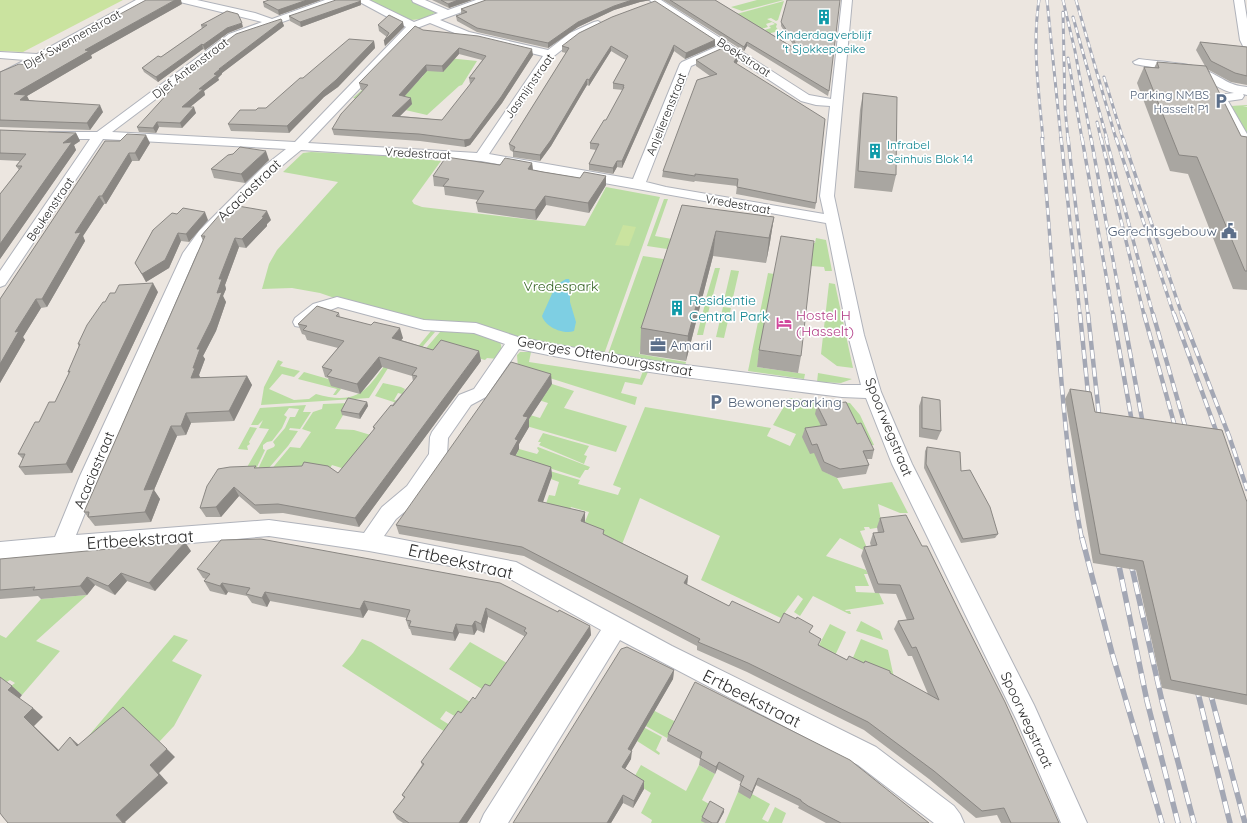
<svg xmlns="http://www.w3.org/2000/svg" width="1247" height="823" viewBox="0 0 1247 823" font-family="Quicksand,sans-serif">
  <rect width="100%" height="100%" fill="#ece6e0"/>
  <!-- green -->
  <path fill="#badda2" d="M 368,0 L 412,0 L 437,12 L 422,19 L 411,20 Z
    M 757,0 L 784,0 L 742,11 L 731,7 Z
    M 784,1 L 778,20 L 776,21 L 771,18 L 767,19 L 777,24 L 776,27 L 779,31 L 767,34 L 761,31 L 771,28 L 769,26 L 775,24 L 772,22 L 766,24 L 768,27 L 758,30 L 733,15 Z
    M 429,56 L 477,61 L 462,85 L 459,86 L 427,115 L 353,98 L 362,90 C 382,92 399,77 419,80 L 423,76 Z
    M 1247,105 L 1247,106 L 1243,107 L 1247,107 L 1247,138 L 1231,106 Z
    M 311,152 L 390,156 L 441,161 L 412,201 L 414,204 L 422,207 L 585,226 L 606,187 L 660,197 L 603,357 L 494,331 L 425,324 L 349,303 L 320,293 L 292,288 L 262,289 L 269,264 L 277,250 L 338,182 L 283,172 L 303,153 Z
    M 664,199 L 668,199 L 655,236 L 672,239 L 674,250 L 647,246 Z
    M 816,238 L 826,240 L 832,271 L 825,271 L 824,267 L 811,266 L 790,240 L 815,243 Z
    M 643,256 L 670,260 L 639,354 L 686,362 L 685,366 L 608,354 Z
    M 715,268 L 720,268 L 712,299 L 706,298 Z
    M 731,270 L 739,271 L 732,302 L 724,300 Z
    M 768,273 L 774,274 L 757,367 L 805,374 L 804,379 L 748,371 Z
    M 829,283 L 835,284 L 853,368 L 837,366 L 821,354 Z
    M 705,304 L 710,305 L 703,335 L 697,335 Z
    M 723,307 L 731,308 L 724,338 L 716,337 Z
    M 459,329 L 466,329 L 500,340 L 503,356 L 498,359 L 487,358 L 485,360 L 442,348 L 421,354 L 440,332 L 455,332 Z
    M 431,331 L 435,332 L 413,358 L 397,354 L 369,398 L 261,405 L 264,387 L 278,360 L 283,362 L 280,366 L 300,371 L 294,377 L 282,374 L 269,389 L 294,400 L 309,399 L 316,394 C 363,408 370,384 395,351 L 411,355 Z
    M 520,352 L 531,352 L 529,362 L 640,379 L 643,371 L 648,372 L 642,385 L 625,382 L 621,393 L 637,397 L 635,405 L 518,368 L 517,355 Z
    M 304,372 L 335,381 L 341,389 L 336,395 L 333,395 L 337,389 L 298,379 Z
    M 818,373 L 852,379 L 841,383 L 817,382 Z
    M 383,383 L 401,387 L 405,389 L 403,393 L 411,395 L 410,396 L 398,393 L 394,400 L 404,403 L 403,405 L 375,396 Z
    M 552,384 L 574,391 L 564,408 L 627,426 L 616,452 L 523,425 L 530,415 L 540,418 L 548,403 L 526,396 Z
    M 789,398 L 850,403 L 860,415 L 874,445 L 866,446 L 816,414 L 825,434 L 827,473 L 837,478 L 843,489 L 892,482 L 908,513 L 900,513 L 878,504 L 882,527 L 870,529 L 869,527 L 864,527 L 865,530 L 860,531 L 869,553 L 840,538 L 826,556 L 866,570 L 868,574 L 864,574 L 869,586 L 855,586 L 856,592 L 879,593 L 884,604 L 845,610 L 846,611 L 850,611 L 851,614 L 849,614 L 813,596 L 800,616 L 794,612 L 803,599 L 798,595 L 781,618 L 701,580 L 720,536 L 640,498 L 614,565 L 582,529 L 589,512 L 571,507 L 566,517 L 540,521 L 549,495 L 555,496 L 559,482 L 551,479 L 513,460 L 580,480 L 578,484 L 618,495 L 621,488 L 613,485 L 645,407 L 771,428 L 767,436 L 790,446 L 796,434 L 773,425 Z
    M 350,403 L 335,429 L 354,430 L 374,436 L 351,471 L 332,465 L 326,475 L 270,471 L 290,447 L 300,448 L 311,432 L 302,429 L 313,412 L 322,409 L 323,404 Z
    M 306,405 L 303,412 L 311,412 L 300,429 L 290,428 L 289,430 L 298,431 L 288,446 L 268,469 L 258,469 L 267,450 L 274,447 L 275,445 L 273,442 L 285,428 L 290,417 L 295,417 L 299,409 L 289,408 L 284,415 L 287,417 L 282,428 L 272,441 L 267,442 L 263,445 L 263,449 L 265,450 L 256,469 L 246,469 L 269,429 L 259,428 L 263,420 L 258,425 L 251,425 L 260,408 Z
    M 250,427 L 257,428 L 249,442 L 250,444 L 247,446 L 248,450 L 238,449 Z
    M 543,433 L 589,446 L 584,455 L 587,456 L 584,464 L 539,445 L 541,442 L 538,442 Z
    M 538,447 L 590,467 L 588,470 L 585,470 L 580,478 L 515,457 L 519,449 L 537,454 L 539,451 L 537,448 Z
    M 87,595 L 36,641 L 60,651 L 22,695 L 11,686 L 15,683 L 10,680 L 0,686 L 0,635 L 6,638 L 41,599 Z
    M 861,621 L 880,631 L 883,640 L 856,631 Z
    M 830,624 L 846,632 L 832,662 L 817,649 Z
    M 174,635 L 188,640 L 172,661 L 202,675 L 174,726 L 159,742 L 80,746 Z
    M 362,639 L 371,642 L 475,705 L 470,725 L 446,711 L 440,719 L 458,730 L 453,737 L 342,666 L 353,653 Z
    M 861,639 L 888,650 L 896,687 L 852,660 Z
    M 470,642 L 512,666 L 492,695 L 449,669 Z
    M 647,707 L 676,722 L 667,738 L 637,721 Z
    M 632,721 L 662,737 L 656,750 L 660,753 L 659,755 L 637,741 L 642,732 Z
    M 641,765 L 686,791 L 699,765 L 715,774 L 702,800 L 709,804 L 705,823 L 651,823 L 652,820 L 641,813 L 651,793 L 632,781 Z
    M 738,792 L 752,794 L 770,804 L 762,819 L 768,822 L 775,807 L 786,813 L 782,823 L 725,823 Z"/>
  <!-- pitch -->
  <path fill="#cae39f" d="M 0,0 L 123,0 L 23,52 L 0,51 Z
    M 623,225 L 636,227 L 629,246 L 615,245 Z"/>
  <!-- water -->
  <path fill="#7ecfe3" d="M 566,279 L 569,279 L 570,282 L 570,302 L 576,322 L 574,331 C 564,335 545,327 542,316 L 556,285 Z"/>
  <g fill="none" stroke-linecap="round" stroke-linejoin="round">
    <defs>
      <path id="minor" d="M 136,0 L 148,0 L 43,59 L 0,81 L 0,73 L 25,60 L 0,58 L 0,52 L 37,54 Z
        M 179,0 L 197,0 L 255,13 L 272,19 L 325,0 L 340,0 L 339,2 L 237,38 L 112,132 L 295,142 L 406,27 L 356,0 L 369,0 L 414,22 L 438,13 L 413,2 L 412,0 L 425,0 L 448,10 L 476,0 L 490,0 L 489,2 L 440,20 L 469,32 L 548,50 L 570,33 L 594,22 L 598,21 L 603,24 L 602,26 L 578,37 L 554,56 L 489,154 L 633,179 L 680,64 L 682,62 L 718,46 L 649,0 L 661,0 L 809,95 L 831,99 L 842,0 L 852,0 L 834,196 L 864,335 L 881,392 L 912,464 L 1034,705 L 1087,823 L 1061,823 L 1017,721 L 892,464 L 866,398 L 842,397 C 734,383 626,372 519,349 L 486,397 L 471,405 L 448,438 L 447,455 L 421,498 L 396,519 L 384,536 L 516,562 L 672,646 L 876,747 L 954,806 L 960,814 L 964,823 L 934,823 L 858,765 L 620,640 L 508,823 L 480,823 L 484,814 L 601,630 L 505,576 L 369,551 L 269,536 L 0,560 L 0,542 L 55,537 L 80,476 L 183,253 L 199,231 L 263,167 L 286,149 L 103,139 L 5,285 L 0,287 L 0,271 L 90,139 L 53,139 L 49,138 L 47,135 L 49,132 L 97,132 L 229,34 L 262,22 L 180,2 ZM 430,23 L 462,36 L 543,56 L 477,153 L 308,143 L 417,28 ZM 725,51 L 801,101 L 816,105 L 830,106 L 820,196 L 824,214 L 666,187 L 646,182 L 691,66 ZM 301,150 L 481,161 L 826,223 L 848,335 L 861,385 L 842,385 L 654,361 L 552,344 L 518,337 L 476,323 L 424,320 L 337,297 L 313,304 L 295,318 L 293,322 L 295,326 C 309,330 314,317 325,311 C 329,310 334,309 338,307 L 424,330 L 474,333 L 505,344 L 474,389 L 459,395 L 432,432 L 430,437 L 429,454 L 407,486 L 382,507 L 364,533 L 269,520 L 76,535 L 100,476 L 197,253 C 225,216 265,179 301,150 Z
        M 1234,0 L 1244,0 L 1247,19 L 1247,47 L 1243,46 L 1240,40 Z
        M 1139,59 C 1161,62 1187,62 1207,71 C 1224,78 1227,85 1247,87 L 1247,95 L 1243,94 L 1244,96 L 1242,99 L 1228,101 L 1247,134 L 1247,150 L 1242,149 L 1241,146 L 1215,98 L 1217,95 L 1234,93 C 1220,91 1210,80 1197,75 C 1178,68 1155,69 1135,64 L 1133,62 Z"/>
    </defs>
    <!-- minor casing -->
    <use href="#minor" stroke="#b0b3bb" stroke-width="2"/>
    <!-- minor -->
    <use href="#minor" fill="#fff" fill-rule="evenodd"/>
    <defs>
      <path id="rail-far3" d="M 1039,0 C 1032,46 1039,93 1043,139
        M 1047,0 L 1061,139
        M 1063,0 L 1075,51 L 1091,139
        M 1076,0 L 1116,139
        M 1063,12 L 1065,108 L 1068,139
        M 1073,17 L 1107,139
        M 1068,58 L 1082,139
        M 1104,77 L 1123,139
        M 1097,122 L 1101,139"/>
      <path id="rail-far2" d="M 1042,138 L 1056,315
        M 1061,138 L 1080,315
        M 1068,138 L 1088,315
        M 1082,138 L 1113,315
        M 1091,138 L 1123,315
        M 1101,138 L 1144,315
        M 1106,138 L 1153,315
        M 1116,138 L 1174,315
        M 1123,138 L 1182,315"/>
      <path id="rail-far1" d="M 1056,314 C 1062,389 1067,465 1082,539
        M 1080,314 L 1089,403
        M 1088,314 L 1100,424
        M 1113,314 L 1133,428
        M 1123,314 L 1144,430
        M 1144,314 L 1177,434
        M 1153,314 L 1188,436
        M 1174,314 L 1219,439
        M 1182,314 L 1229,436 L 1247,489"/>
      <path id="rail" d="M 1082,538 L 1112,653 L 1162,823
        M 1117,556 L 1147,701 L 1178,823
        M 1130,559 L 1162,701 L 1194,823
        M 1196,685 L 1230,823
        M 1209,688 L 1245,823"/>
    </defs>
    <!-- rail-far3 casing -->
    <use href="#rail-far3" stroke="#a3a7b4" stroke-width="3"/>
    <!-- rail-far2 casing -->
    <use href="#rail-far2" stroke="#a3a7b4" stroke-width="3.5"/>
    <!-- rail-far1 casing -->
    <use href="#rail-far1" stroke="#a3a7b4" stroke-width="4.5"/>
    <!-- rail casing -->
    <use href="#rail" stroke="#a3a7b4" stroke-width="5.5"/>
    <!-- rail-far3 -->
    <use href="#rail-far3" stroke="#fff" stroke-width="2" stroke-dasharray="5.5" stroke-linecap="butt"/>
    <!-- rail-far2 -->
    <use href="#rail-far2" stroke="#fff" stroke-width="2.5" stroke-dasharray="7" stroke-linecap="butt"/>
    <!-- rail-far1 -->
    <use href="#rail-far1" stroke="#fff" stroke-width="3" stroke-dasharray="9" stroke-linecap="butt"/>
    <!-- rail -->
    <use href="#rail" stroke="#fff" stroke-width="4" stroke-dasharray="12" stroke-linecap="butt"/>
  </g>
  <!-- wall -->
  <path fill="#a9a6a1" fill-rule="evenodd" d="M 269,0 L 321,0 L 279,15 L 264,7 L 263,2 Z
    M 432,0 L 472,0 L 449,8 Z
    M 486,0 L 651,0 L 640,2 L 614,10 L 578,27 L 548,48 L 477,32 L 457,21 L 456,16 L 462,14 L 461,14 L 461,9 Z
    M 663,0 L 715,0 L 796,49 L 781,26 L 781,22 L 829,91 L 828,96 L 747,46 L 744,51 Z
    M 361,1 L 361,5 L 301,27 L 290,21 L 289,16 Z
    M 182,4 L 91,55 L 92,58 L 27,96 L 29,100 L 103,112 L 90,130 L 0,127 L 0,72 L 26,65 Z
    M 282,21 L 284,26 L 222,73 L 222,74 L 218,78 L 219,80 L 204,91 L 205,95 L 190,107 L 196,113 L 182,128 L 159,127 L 156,133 L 139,132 L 137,127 Z
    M 201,25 L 243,27 L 228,33 L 205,50 L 203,49 L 158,82 L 144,72 L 142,68 L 161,57 L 202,29 Z
    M 378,25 L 404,27 L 385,46 L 384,41 L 387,37 L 379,31 Z
    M 423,30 L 533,55 L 502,103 L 470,145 L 465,147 L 420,141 L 334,135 L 332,129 L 363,90 L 361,90 L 359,83 ZM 459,54 L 482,60 L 469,78 L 470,84 L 471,84 L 442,120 L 400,116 L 412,104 L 405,96 L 427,71 L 443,72 Z
    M 374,41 L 375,48 L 338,87 L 324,97 L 289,133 L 231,131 L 228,124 L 256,110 L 266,108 L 303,78 Z
    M 1200,42 L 1247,47 L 1247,85 L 1231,82 L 1207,69 L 1241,136 L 1247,137 L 1247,290 L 1233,289 L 1188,174 L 1170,171 L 1137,83 L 1144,67 L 1154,68 L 1157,62 L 1205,66 L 1196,50 Z
    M 562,46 L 715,46 L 685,59 L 674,51 L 622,168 L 617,167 L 613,174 L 589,170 L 589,164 L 596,150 L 590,149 L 590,143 L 606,120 L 623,90 L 613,89 L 613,83 L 626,60 L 611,51 L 589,86 L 587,85 L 551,146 L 540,161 L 513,157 L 513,152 L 510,150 L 509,144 L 566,53 L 562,52 Z
    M 738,55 L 738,61 L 736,64 L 816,203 L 815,209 L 736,194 L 737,186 L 695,181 L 694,182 L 662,177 L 663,171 L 710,76 L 696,66 L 696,60 Z
    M 863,93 L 896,175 L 892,192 L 854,188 L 860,110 Z
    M 0,130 L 76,133 L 80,141 L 74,145 L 76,150 L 0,259 L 0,194 L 19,170 L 16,166 L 20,161 L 0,160 Z
    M 105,141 L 150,143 L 139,161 L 132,161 L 106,204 L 104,204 L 83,236 L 85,241 L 47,307 L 41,308 L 23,337 L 25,340 L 0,383 L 0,299 Z
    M 233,154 L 269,160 L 245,183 L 214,178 L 211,169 Z
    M 532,163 L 533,170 L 580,178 L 606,176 L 606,185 L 589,213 L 546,205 L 536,220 L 478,212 L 476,203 L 478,200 L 445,195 L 444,187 L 434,186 L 433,176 L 500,165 Z
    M 682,205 L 774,217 L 770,242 L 766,263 L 713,256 L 686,361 L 640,354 L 641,328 Z
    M 208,220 L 189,242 L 181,241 L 169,268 L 146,282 L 135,263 L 153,230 Z
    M 271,220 L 267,224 L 267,226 L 246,248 L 239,247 L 225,285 L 226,289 L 223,296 L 226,302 L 216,331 L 203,356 L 205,359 L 199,375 L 200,378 L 247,376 L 252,385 L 234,421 L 191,423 L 186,435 L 177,436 L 154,490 L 160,499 L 151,522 L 95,526 L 84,512 L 203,241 L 201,236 Z
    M 158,292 L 72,473 L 25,475 L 19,467 L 23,459 L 18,454 L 39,422 L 55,402 L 69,373 L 68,372 L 79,347 L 78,344 L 105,302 Z
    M 339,313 L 340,317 L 403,338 L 401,340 L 433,350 L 479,351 L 481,361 L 359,527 L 283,513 L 260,514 L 239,496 L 221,517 L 206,517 L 200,508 L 257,468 L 338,473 L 374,430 L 373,427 L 413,381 L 412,376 L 382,367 L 360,394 L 331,386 L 328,378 L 325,377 L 322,367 L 338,348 L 307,340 L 305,335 L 302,334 L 298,324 Z
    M 759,350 L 801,356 L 798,373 L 757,367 Z
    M 552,384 L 529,419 L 529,427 L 519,444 L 519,449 L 515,456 L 551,467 L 552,476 L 542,502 L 585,512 L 585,522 L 604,534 L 688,576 L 687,585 L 729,606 L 779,623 L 810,633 L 819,645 L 847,660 L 864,663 L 890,673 L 928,694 L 912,656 L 908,656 L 894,629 L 898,621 L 907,620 L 896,594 L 875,593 L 861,556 L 864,547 L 871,546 L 870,543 L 873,533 L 878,533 L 877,527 L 880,518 L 1059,823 L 1001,823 L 997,815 L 976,818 L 929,779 L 864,730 L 747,672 L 697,650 L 697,646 L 524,556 L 399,534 L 396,525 Z
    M 1070,389 L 1095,412 L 1247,502 L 1247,705 L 1162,688 L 1136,570 L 1093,563 L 1065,399 Z
    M 922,397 L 941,431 L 937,440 L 919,437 L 919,406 Z
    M 367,402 L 368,406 L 360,419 L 342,415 L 341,411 Z
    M 817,405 L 857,424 L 874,450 L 872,459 L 867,459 L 869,465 L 866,474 L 837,478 L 822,471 L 814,453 L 810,454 L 802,437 L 805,428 L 821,426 L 815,414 Z
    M 927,447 L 961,471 L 998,534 L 995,538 L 961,543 L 924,468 L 925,451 Z
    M 191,551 L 155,591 L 127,581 L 115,595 L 95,585 L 87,595 L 41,599 L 38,596 L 0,599 L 0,559 Z
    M 197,569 L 558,612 L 590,626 L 591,635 L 467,823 L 403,823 L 397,819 L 393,812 L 404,798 L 402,795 L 422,765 L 421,762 L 461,713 L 475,699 L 490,686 L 525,637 L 524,636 L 488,617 L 484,633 L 477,630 L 474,635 L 459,633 L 455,641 L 412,635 L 410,629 L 409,629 L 406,620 L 407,618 L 368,610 L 363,618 L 270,601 L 267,607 L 252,603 L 247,596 L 228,592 L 226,595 L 210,591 L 204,581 L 206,579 L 203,578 Z
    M 674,670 L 673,679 L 631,751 L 631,759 L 625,769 L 644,781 L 644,789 L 633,808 L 623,803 L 611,823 L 513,823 Z
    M 668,734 L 929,823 L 826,823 L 798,808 L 799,806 L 756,785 L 750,799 L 738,792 L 741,782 L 717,769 L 715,774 L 699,765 L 700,759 L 667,741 Z
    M 724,812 L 718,823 L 705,823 L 701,821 L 702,817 Z"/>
  <!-- shaded-wall -->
  <path fill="#8a8783" d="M 175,0 L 181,0 L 182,4 L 91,55 L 92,58 L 27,96 L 30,102 L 24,107 L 14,94 L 85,50 Z
    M 307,0 L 321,0 L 279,15 L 278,10 Z
    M 458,0 L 472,0 L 449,8 L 448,4 Z
    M 632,0 L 651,0 L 640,2 L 614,10 L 578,27 L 548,48 L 548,43 L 578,22 L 614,6 Z
    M 361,1 L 361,5 L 301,27 L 300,22 Z
    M 282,21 L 284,26 L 222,73 L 222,74 L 218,78 L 219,80 L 204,91 L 205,95 L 184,112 L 182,107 L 199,89 L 219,69 Z
    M 403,22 L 404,27 L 385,46 L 384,41 Z
    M 242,23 L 243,27 L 228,33 L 205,50 L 203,45 L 227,28 Z
    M 715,40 L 715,46 L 685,59 L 686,53 Z
    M 374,41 L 375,48 L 338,87 L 324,97 L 289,133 L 287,126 L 323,91 Z
    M 747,42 L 747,46 L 744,51 L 744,47 Z
    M 202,44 L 203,49 L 158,82 L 156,77 Z
    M 674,45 L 674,51 L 622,168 L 622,161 Z
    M 611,46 L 611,51 L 589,86 L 589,80 Z
    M 459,48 L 459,54 L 443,72 L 442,66 Z
    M 532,49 L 533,55 L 502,103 L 470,145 L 465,147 L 464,140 Z
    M 738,55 L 738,61 L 733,68 L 734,62 Z
    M 426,65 L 427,71 L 400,101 L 399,95 Z
    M 587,79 L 587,85 L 551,146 L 540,161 L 540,155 Z
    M 411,98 L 412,104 L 394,122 L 392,116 Z
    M 100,105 L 103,112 L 90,130 L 87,123 Z
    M 194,107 L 196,113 L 182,128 L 180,123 Z
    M 157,122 L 159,127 L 156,133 L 153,128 Z
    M 76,133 L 80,141 L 74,145 L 76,150 L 0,259 L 0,244 L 63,143 Z
    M 146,135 L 150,143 L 139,161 L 135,153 Z
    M 266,151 L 269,160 L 245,183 L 241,174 Z
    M 129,153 L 132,161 L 106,204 L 102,196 Z
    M 617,161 L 617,167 L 613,174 L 613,168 Z
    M 532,163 L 533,172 L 528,169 Z
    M 606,176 L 606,185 L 589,213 L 588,203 Z
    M 99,196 L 104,204 L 83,236 L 85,241 L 47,307 L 42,299 L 75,233 Z
    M 545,196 L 546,205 L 536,220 L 535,210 Z
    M 267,211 L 271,220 L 267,224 L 267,226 L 246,248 L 242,239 Z
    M 205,212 L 208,220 L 189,242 L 186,234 Z
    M 774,217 L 770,242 L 766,263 L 769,238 Z
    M 716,231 L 713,256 L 686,361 L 688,336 Z
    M 178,233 L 181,241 L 169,268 L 146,282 L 142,274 Z
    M 235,238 L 239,247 L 225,285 L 226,289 L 223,296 L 226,302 L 216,331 L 203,356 L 205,359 L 199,375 L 200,377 L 196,388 L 191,378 L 193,368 L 197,349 L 217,293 L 219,279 Z
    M 153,283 L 158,292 L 72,473 L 66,464 Z
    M 36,299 L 41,308 L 23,337 L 25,340 L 0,383 L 0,364 L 15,332 Z
    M 400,328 L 403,338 L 395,348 L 392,338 Z
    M 479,351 L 481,361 L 359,527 L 355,518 Z
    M 379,357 L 382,367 L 360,394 L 357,384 Z
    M 551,374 L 552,384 L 529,419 L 529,427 L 519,444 L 519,449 L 511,464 L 510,454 L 523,416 Z
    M 247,376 L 252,385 L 234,421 L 229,411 Z
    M 367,402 L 368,406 L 360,419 L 359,414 Z
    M 186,413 L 191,423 L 186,435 L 181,426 Z
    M 171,426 L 177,436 L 154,490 L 160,499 L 151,522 L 145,512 L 144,490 Z
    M 551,467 L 552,476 L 540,511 L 538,501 Z
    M 234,487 L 239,496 L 221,517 L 216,507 Z
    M 585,512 L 585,521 L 581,530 L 581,521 Z
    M 185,542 L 191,551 L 155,591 L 149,583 Z
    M 121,573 L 127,581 L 115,595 L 108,586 Z
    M 688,576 L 687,585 L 684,583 Z
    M 87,577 L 95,585 L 87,595 L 80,586 Z
    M 222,583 L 228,592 L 226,595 L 220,586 Z
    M 265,592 L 270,601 L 267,607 L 262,598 Z
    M 364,601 L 368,610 L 363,618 L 360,609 Z
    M 486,608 L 488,617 L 484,633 L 481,624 Z
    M 475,621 L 477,630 L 474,635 L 472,626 Z
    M 456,624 L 459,633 L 455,641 L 453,633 Z
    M 590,626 L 591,635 L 467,823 L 459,823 Z
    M 674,670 L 673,679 L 628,757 L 628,749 Z
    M 12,686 L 22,695 L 19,699 L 8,690 Z
    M 33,708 L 43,717 L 34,726 L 68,759 L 58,751 L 24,717 Z
    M 70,737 L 80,746 L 77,746 Z
    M 167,749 L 175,757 L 159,773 L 168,783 L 125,822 L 126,823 L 123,823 L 116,815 L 150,765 Z
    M 632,751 L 631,759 L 622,774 L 622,767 Z
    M 719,762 L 717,769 L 715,774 L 716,767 Z
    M 758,778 L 756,785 L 750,799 L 752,792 Z
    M 644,781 L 644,789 L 633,808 L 634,801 Z
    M 623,795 L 623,803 L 611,823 L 607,823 Z
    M 724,809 L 724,812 L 718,823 L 717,823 Z"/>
  <!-- building -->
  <path fill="#c5c1bb" stroke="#8a8783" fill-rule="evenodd" d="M 146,0 L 175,0 L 85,50 L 89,51 L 14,94 L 26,95 L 20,100 L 100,105 L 87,123 L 0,120 L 0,72 L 19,64 L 26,65 Z
    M 269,0 L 307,0 L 278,10 L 263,2 Z
    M 336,0 L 359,0 L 361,1 L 300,22 L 289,16 Z
    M 441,0 L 458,0 L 448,4 Z
    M 486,0 L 632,0 L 614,6 L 578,22 L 548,43 L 477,28 L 456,16 L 467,12 L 461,9 Z
    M 670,0 L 715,0 L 802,53 L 781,22 L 787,0 L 840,0 L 829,91 L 747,42 L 744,47 Z
    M 655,1 L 715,40 L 686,53 L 674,45 L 622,161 L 617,161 L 613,168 L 589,164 L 599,144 L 590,143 L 604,120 L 606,120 L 624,87 L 623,87 L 624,85 L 613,83 L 628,56 L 611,46 L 589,80 L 587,79 L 551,140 L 540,155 L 513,151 L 515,147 L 509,144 L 569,48 L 562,46 L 579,33 L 612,17 Z
    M 227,11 L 238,14 L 242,23 L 227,28 L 203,45 L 202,44 L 156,77 L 142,68 L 158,56 L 161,57 L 207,25 L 201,25 Z
    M 389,15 L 403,22 L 384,41 L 389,33 L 378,25 Z
    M 281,19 L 282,21 L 219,69 L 220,69 L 214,74 L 217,75 L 199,89 L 203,89 L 182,107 L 194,107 L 180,123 L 157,122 L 153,128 L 137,127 L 192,67 L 236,34 Z
    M 415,26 L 423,30 L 478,36 L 532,49 L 501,97 L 470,139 L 464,140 L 419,134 L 332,129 L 341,114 L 368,85 L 359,83 ZM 459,48 L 486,56 L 469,78 L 475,78 L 442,120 L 392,116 L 411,98 L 399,95 L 426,65 L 442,66 Z
    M 349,39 L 374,41 L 336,80 L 323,91 L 287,126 L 228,124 L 240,110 L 256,110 L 258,108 L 266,108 L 300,78 L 303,78 Z
    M 1200,42 L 1247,47 L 1247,76 L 1235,73 L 1211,61 Z
    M 725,47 L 738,55 L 734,62 L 825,119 L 816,203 L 737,187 L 738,179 L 695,174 L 695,176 L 663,171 L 697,80 L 717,74 L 696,60 Z
    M 1157,62 L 1206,66 L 1241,136 L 1247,137 L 1247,271 L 1245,271 L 1197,157 L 1179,155 L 1144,67 L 1159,68 Z
    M 863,93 L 897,97 L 896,175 L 858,171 Z
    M 0,130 L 76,133 L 63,143 L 72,142 L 0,244 L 0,194 L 22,166 L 16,166 L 26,154 L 0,153 Z
    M 127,134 L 146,135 L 135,153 L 129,153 L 102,196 L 99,196 L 75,233 L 81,232 L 42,299 L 36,299 L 15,332 L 19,331 L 0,364 L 0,299 L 105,141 L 120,141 Z
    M 240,147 L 266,151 L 241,174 L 211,169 L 228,155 L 233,154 Z
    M 446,157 L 500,165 L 505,158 L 532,163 L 528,169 L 543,172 L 580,178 L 584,172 L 606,176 L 588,203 L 545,196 L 535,210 L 476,203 L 484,191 L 443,186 L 449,179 L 433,176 Z
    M 682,205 L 774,217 L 769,238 L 716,231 L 688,336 L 641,328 Z
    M 238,206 L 267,211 L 262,217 L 264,217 L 242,239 L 235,238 L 219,279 L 222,279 L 217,293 L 222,292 L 211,321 L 197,349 L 200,349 L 193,368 L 195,368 L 191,378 L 247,376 L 229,411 L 186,413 L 181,426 L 171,426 L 144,490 L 154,489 L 145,512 L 88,517 L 89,512 L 84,512 L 205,236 L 201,236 L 221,213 L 229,215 Z
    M 183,208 L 205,212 L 186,234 L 178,233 L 165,260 L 142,274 L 135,263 L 153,230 L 172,213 L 177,214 Z
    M 781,236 L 814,241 L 801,356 L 759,350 Z
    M 153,283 L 66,464 L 19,467 L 25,454 L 18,454 L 35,422 L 39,422 L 49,402 L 55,402 L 70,371 L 68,372 L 80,344 L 78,344 L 87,325 L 103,302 L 105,302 L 110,293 L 115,293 L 119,285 Z
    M 317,306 L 339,313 L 336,316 L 371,325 L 374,322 L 400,328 L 392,338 L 433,350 L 441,340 L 479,351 L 355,518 L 278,504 L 255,505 L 234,487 L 216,507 L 200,508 L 207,486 L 218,469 L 230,467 L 256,466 L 254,468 L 302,466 L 304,462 L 328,466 L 338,473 L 375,428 L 373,427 L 391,405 L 393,406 L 417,376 L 412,375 L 417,368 L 379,357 L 357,384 L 327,376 L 332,370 L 322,367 L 344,341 L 303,330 L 307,326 L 298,324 Z
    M 511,362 L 551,374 L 523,416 L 528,417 L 515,439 L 518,440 L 510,454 L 551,467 L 538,501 L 585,512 L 581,521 L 604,530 L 603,534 L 688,576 L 684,583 L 729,606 L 732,601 L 779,623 L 784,613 L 796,619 L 797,617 L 813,626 L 809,632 L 821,639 L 818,645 L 847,660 L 849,656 L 864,663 L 865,661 L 890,671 L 890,673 L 939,700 L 916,647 L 912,648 L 898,621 L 914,619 L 900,585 L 878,584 L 864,547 L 877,545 L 873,533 L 884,532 L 880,518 L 906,515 L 922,546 L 927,546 L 960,613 L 1005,702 L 1059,823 L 1011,823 L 1004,808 L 982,811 L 934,771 L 868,722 L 748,663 L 698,642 L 700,639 L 522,547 L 396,525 Z
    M 1070,389 L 1091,392 L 1095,412 L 1222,430 L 1247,502 L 1247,695 L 1171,680 L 1143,561 L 1100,554 Z
    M 922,397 L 940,400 L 941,431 L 922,428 Z
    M 348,398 L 367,402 L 359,414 L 341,411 Z
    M 846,402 L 857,424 L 861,423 L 874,450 L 863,451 L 869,465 L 840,469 L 824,462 L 817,444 L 812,445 L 805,428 L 827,425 L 817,405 Z
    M 927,447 L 960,452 L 961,471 L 970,470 L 990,507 L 998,534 L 963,539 L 926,464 Z
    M 261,539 L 500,583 L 558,612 L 559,610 L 590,626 L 459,823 L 409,823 L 393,812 L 405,797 L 402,795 L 424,764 L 421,762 L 458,711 L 461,713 L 473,697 L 475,699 L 485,684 L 490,686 L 527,633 L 524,631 L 526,628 L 486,608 L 481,624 L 475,621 L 472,626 L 456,624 L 453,633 L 409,626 L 411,621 L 406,620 L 410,610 L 364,601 L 360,609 L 265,592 L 262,598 L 246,594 L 250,588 L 222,583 L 220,586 L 204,581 L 210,574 L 197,569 L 221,540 Z
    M 185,542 L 149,583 L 121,573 L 108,586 L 87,577 L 80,586 L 33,590 L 35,587 L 0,590 L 0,559 Z
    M 627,647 L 674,670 L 628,749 L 632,751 L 622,767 L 644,781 L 634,801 L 623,795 L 607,823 L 513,823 L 621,649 Z
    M 0,677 L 12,686 L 8,690 L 33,708 L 24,717 L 58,751 L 70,737 L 77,746 L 123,707 L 167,749 L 150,765 L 159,775 L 116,815 L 123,823 L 8,823 L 3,817 L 0,813 Z
    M 695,682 L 850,760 L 929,823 L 841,823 L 808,806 L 801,801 L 801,800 L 758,778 L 752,792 L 740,785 L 744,776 L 719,762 L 716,767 L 700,758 L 702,752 L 668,734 Z
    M 710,801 L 724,809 L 717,823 L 712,823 L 702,817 Z"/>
  <!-- icons -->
  <defs>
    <symbol id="building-bare" viewBox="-9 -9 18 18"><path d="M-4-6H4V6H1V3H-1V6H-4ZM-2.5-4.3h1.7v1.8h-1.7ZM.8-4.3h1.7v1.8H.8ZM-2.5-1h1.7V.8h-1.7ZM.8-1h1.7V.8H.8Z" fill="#0f9aa8" stroke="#fff" stroke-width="2.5" paint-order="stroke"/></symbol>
    <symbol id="parking-bare" viewBox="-9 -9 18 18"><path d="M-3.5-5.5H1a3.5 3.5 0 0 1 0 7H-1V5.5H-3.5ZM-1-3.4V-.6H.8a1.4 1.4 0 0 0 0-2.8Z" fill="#5c6f8a" stroke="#fff" stroke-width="2.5" paint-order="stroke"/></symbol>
    <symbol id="civic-bare" viewBox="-9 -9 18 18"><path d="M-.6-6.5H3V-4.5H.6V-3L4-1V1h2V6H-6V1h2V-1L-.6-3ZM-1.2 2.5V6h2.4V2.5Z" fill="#5c6f8a" stroke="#fff" stroke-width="2.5" paint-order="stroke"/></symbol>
    <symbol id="hotel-bare" viewBox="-9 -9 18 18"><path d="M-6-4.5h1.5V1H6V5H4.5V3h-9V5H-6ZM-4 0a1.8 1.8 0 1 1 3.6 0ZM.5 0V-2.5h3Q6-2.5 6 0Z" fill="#d1479c" stroke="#fff" stroke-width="2.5" paint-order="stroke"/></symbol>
    <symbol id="office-bare" viewBox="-9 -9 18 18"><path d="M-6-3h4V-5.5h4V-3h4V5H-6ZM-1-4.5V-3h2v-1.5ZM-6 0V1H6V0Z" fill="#5c6f8a" stroke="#fff" stroke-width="2.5" paint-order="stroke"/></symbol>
  </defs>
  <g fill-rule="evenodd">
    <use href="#building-bare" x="813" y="6" width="22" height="22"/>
    <use href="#parking-bare" x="1210" y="90" width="22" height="22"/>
    <use href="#building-bare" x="864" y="140" width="22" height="22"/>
    <use href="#civic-bare" x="1218" y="220" width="22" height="22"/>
    <use href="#building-bare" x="666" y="297" width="22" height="22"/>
    <use href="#hotel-bare" x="773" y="312" width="22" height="22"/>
    <use href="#office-bare" x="647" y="334" width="22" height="22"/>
    <use href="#parking-bare" x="705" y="391" width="22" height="22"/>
  </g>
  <g text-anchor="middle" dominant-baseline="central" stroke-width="3.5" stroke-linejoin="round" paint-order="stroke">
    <!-- far-culture labels -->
    <g font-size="12" fill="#0d838f" stroke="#fff">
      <text x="824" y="34">Kinderdagverblijf<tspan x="824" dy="14">'t Sjokkepoeike</tspan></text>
      <text x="887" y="144" text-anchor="start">Infrabel<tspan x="887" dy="14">Seinhuis Blok 14</tspan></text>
    </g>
    <!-- far-street labels -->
    <g font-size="12" fill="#2c2c2c" stroke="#fff">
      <text transform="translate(72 39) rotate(-29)">Djef Swennenstraat</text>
      <text transform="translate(744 57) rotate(33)">Boekstraat</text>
      <text transform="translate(190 68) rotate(-37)">Djef Antenstraat</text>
      <text transform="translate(529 86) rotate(-55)">Jasmijnstraat</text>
      <text transform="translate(666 114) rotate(-68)">Anjelierenstraat</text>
      <text transform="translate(418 153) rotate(3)">Vredestraat</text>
      <text transform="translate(738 204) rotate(10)">Vredestraat</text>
      <text transform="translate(50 209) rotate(-56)">Beukenstraat</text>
    </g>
    <!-- far-service labels -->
    <g font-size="12" fill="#4e5e75" stroke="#fff" text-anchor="end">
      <text x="1209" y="94">Parking NMBS<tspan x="1209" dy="14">Hasselt P1</tspan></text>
    </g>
    <!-- street labels -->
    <g font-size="14" fill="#2c2c2c" stroke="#fff">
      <text transform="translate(249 190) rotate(-44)">Acaciastraat</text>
      <text transform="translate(605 356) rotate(10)">Georges Ottenbourgsstraat</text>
      <text transform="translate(889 427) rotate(68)">Spoorwegstraat</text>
      <text transform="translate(94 470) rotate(-67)">Acaciastraat</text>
      <text transform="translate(1027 720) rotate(65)">Spoorwegstraat</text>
    </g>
    <!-- service labels -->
    <g font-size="14" fill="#4e5e75" stroke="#fff" text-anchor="start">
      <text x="1217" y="231" text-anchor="end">Gerechtsgebouw</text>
      <text x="670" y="345">Amaril</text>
      <text x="728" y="402">Bewonersparking</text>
    </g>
    <!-- park labels -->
    <g font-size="14" fill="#346322" stroke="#fff">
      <text x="561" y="286">Vredespark</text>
    </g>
    <!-- culture labels -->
    <g font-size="14" fill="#0d838f" stroke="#fff" text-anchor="start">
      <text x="689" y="300">Residentie<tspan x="689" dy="16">Central Park</tspan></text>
    </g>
    <!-- hotel labels -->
    <g font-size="14" fill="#b23c85" stroke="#fff" text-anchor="start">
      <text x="796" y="315">Hostel H<tspan x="796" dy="16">(Hasselt)</tspan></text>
    </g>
    <!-- near-street labels -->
    <g font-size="17" fill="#2c2c2c" stroke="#fff">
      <text transform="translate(140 539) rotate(-4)">Ertbeekstraat</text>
      <text transform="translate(461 561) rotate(13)">Ertbeekstraat</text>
      <text transform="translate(752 698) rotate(27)">Ertbeekstraat</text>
    </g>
  </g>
</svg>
